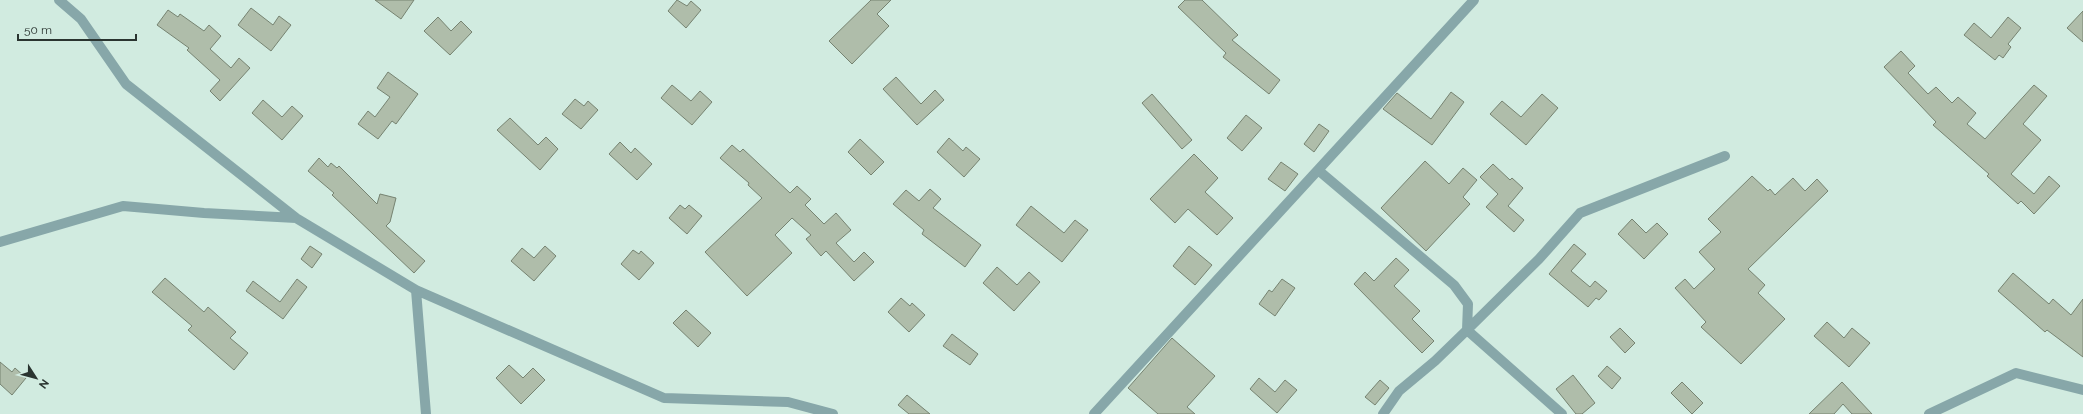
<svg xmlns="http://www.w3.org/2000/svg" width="2083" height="414" viewBox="0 0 2083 414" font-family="Raleway,sans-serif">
  <rect width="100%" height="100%" fill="#d1ebe0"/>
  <!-- building -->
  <path fill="#afbdaa" stroke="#768371" d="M 375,0 L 414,0 L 401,19 Z
    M 677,0 L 687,6 L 691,1 L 701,10 L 686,28 L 668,11 Z
    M 871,0 L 891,0 L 877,14 L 889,26 L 852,64 L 829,41 Z
    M 1185,0 L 1202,0 L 1238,35 L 1232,40 L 1280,80 L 1269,94 L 1223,57 L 1226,53 L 1178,7 Z
    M 251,8 L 273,25 L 279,16 L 291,25 L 271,51 L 238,25 Z
    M 168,10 L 178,17 L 180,14 L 204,31 L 209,25 L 221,36 L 210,49 L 231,68 L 239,58 L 250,68 L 220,101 L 210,91 L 220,80 L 187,50 L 189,48 L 157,25 Z
    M 2083,11 L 2083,42 L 2067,28 Z
    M 438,17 L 451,31 L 461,21 L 472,32 L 450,55 L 424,31 Z
    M 2008,17 L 2021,28 L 2008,44 L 2011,47 L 2003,58 L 1999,55 L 1995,60 L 1964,35 L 1974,23 L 1991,38 Z
    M 1901,51 L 1915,66 L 1908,73 L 1928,94 L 1936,87 L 1952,103 L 1958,97 L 1976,113 L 1967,124 L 1985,139 L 2034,85 L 2047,96 L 2023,124 L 2041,140 L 2011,174 L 2034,194 L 2049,176 L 2060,186 L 2034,214 L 2021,201 L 2018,204 L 1987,176 L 1989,174 L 1933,125 L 1936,122 L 1884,67 Z
    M 388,72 L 418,94 L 396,124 L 392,121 L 378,139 L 358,124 L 368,111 L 375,117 L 390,97 L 377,88 Z
    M 896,77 L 921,104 L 935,90 L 944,100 L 917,125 L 883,89 Z
    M 672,85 L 691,101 L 700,91 L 712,102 L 692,125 L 661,98 Z
    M 1451,92 L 1464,102 L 1432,145 L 1383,109 L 1397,93 L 1431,119 Z
    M 1152,94 L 1192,140 L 1182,149 L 1142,103 Z
    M 1542,94 L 1558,108 L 1526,145 L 1490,114 L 1502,101 L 1521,117 Z
    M 575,99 L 584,106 L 588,101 L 598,110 L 581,129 L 562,114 Z
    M 263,100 L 282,117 L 292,106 L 303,116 L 282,140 L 252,113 Z
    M 1246,115 L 1262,128 L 1242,151 L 1227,138 Z
    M 510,118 L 538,145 L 546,137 L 558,149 L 540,170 L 497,130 Z
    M 1319,124 L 1329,131 L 1314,152 L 1304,144 Z
    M 949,138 L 963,151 L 966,147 L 980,159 L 964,177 L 937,152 Z
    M 860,139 L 884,162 L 871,175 L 848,152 Z
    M 620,142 L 631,153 L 635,148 L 652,164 L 637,180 L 609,154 Z
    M 732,145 L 740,152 L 743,149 L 790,193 L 797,186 L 811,199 L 805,205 L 824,224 L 836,213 L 851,230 L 836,243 L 854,262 L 864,252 L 874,262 L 854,281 L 826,251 L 821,256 L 806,239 L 811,235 L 792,218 L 775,235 L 792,253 L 747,296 L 705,252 L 762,198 L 748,185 L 749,183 L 720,158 Z
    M 1194,154 L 1218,178 L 1205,192 L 1233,218 L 1217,235 L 1188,209 L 1175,223 L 1150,199 Z
    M 319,158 L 328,167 L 331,163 L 337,168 L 339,166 L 377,204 L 380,194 L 396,198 L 390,222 L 386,226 L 425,261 L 414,273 L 332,195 L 334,193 L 308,171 Z
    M 1425,161 L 1449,184 L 1463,168 L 1477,180 L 1463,197 L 1470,204 L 1426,251 L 1381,208 Z
    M 1281,162 L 1298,174 L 1285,191 L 1268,179 Z
    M 1493,164 L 1510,180 L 1512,178 L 1523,188 L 1508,206 L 1524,220 L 1514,232 L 1486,207 L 1498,194 L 1480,177 Z
    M 1752,176 L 1768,191 L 1770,189 L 1775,195 L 1793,178 L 1805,191 L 1817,179 L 1828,191 L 1748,269 L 1765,285 L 1758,293 L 1785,319 L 1741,364 L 1701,327 L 1706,322 L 1675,288 L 1685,279 L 1694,289 L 1715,269 L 1699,252 L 1721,232 L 1708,219 Z
    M 930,189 L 941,199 L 933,208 L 981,245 L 965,267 L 922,234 L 924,230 L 893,204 L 906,190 L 919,201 Z
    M 680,205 L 685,209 L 689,205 L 702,216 L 687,234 L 669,218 Z
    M 1031,206 L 1064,233 L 1075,220 L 1088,230 L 1062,262 L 1016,225 Z
    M 1632,219 L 1646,233 L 1657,223 L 1668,234 L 1644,259 L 1618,234 Z
    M 1574,244 L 1586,254 L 1571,271 L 1590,287 L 1595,281 L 1607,291 L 1599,300 L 1596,298 L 1588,307 L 1549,274 Z
    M 310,246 L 322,254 L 312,268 L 301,259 Z
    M 545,246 L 556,256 L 534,281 L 511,261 L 522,248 L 534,258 Z
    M 1189,246 L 1212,265 L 1195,285 L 1173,266 Z
    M 633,250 L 639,254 L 641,251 L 654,263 L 639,280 L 621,264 Z
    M 1396,258 L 1409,270 L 1394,286 L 1420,311 L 1412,319 L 1434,341 L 1422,353 L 1354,284 L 1365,272 L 1374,281 Z
    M 997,267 L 1017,285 L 1029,272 L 1040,282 L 1014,311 L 983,283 Z
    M 2013,273 L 2049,304 L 2053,299 L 2071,315 L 2083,299 L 2083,357 L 2047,330 L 2045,332 L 1998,291 Z
    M 165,278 L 204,312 L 208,307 L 236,332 L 230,338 L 248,353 L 234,370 L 188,330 L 192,326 L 152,292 Z
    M 297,279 L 307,287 L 283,319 L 246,291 L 253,281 L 280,302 Z
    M 1282,279 L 1295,288 L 1275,316 L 1259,304 L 1269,290 L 1272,292 Z
    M 901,298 L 910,306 L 912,303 L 925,315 L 909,332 L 888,312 Z
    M 686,310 L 711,333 L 698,347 L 673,323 Z
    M 1827,322 L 1844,338 L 1852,328 L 1870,343 L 1849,367 L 1814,336 Z
    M 1620,328 L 1635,343 L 1625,353 L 1610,337 Z
    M 952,334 L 978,354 L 970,365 L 943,346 Z
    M 1172,338 L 1215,376 L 1187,407 L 1195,414 L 1158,414 L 1128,388 Z
    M 0,362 L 12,372 L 15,368 L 26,378 L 12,395 L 0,384 Z
    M 509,365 L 523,378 L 533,368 L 545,380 L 521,404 L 496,378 Z
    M 1607,366 L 1621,378 L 1612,389 L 1598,376 Z
    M 1573,375 L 1595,403 L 1582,414 L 1576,414 L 1556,389 Z
    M 1259,378 L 1275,392 L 1285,380 L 1297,390 L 1277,413 L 1250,389 Z
    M 1380,380 L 1389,388 L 1375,405 L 1365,397 Z
    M 1682,382 L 1703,403 L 1692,414 L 1671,393 Z
    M 1842,382 L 1872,414 L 1852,414 L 1843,404 L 1834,414 L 1809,414 Z
    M 907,395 L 930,414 L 909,414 L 898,405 Z"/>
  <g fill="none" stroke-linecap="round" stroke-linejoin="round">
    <!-- street -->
    <path stroke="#87a7a9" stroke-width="10" d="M 59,0 L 81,19 L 126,84 L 296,218 L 416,290 L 664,398 L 788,402 L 833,414
      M 1318,170 L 1454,285 L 1468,304 L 1467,330 L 1562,414
      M 0,242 L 123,206 L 204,213 L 296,218
      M 416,290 L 426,414
      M 1094,414 L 1474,0
      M 1383,414 L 1399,391 L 1435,361 L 1467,330 L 1539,259 L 1580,213 L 1725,156
      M 1929,414 L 2016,373 L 2083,390"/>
  </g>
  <!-- north arrow -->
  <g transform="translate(36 378) rotate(126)" stroke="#d1ebe0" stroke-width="3" paint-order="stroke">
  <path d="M0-3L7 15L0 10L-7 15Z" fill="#2a3430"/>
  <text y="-6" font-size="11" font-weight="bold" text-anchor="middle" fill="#2a3430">N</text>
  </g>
  <!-- scale -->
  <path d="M18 34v6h118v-6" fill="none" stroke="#2a3430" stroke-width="2"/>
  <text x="24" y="34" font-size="12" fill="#2a3430" stroke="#d1ebe0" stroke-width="3" paint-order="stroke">50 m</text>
</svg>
